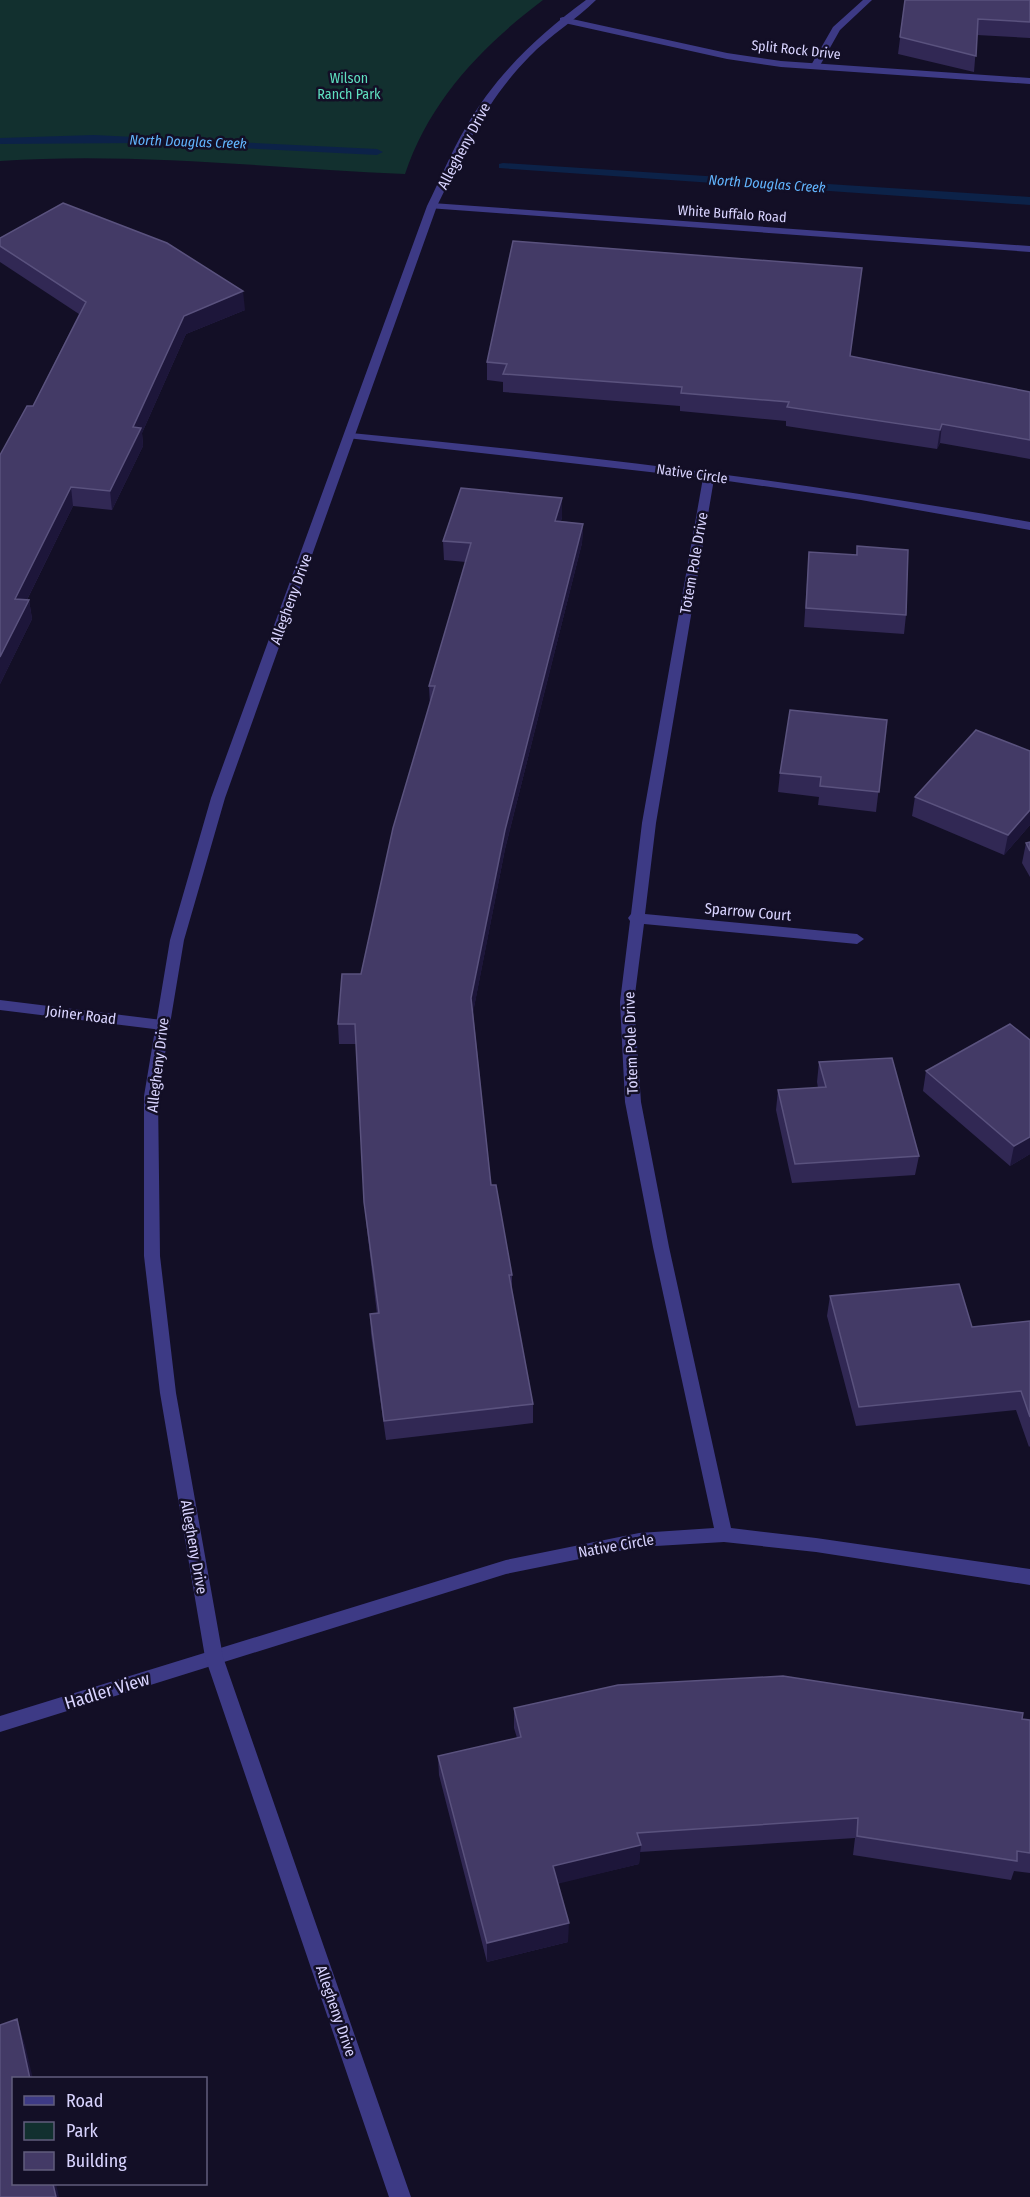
<svg xmlns="http://www.w3.org/2000/svg" width="1030" height="2197" viewBox="0 0 1030 2197" font-family="'Fira Sans Condensed',sans-serif">
  <rect width="100%" height="100%" fill="#130f26"/>
  <!-- green -->
  <path fill="#12302f" d="M 0,0 L 543,0 C 481,47 430,100 405,174 C 270,168 135,152 0,161 Z"/>
  <g fill="none" stroke-linecap="round" stroke-linejoin="round">
    <!-- stream -->
    <path fill="#0c2248" fill-rule="evenodd" d="M 94,135 L 377,149 L 383,152 L 377,155 L 141,143 L 0,144 L 0,138 Z
      M 503,163 L 1030,197 L 1030,205 L 499,168 L 499,164 Z"/>
    <!-- service -->
    <path fill="#3d3a85" fill-rule="evenodd" d="M 863,0 L 872,0 L 840,30 L 818,69 L 812,69 L 810,67 L 833,27 Z"/>
    <!-- minor -->
    <path fill="#3d3a85" fill-rule="evenodd" d="M 563,17 L 727,53 L 781,61 L 1030,78 L 1030,84 L 781,67 L 727,59 L 560,22 L 560,18 Z
      M 432,203 L 1030,246 L 1030,252 L 428,208 L 428,204 Z
      M 351,433 C 579,454 805,482 1030,522 L 1030,530 L 861,500 L 714,479 L 656,823 L 645,914 L 857,934 L 864,939 L 857,944 L 644,924 L 634,1002 L 641,1102 L 669,1247 L 731,1528 L 816,1538 L 1030,1569 L 1030,1585 L 816,1552 L 724,1542 L 639,1547 L 506,1574 L 0,1732 L 0,1716 L 506,1560 L 639,1533 L 714,1528 L 653,1247 L 625,1102 L 620,1002 L 630,921 L 628,918 L 631,914 L 642,823 L 703,478 L 347,438 L 347,434 Z
      M 0,1000 L 162,1020 L 169,1025 L 162,1030 L 0,1010 Z"/>
    <!-- tertiary -->
    <path fill="#3d3a85" fill-rule="evenodd" d="M 586,0 L 596,0 C 576,20 550,35 529,57 C 484,103 465,150 437,206 L 225,798 L 184,940 L 158,1096 L 160,1256 L 176,1393 L 223,1657 L 411,2197 L 389,2197 L 205,1657 L 160,1393 L 144,1256 L 144,1096 L 170,940 L 211,798 L 427,206 C 440,180 451,152 466,127 C 495,76 539,34 586,0 Z"/>
  </g>
  <!-- wall -->
  <path fill="#312854" d="M 905,0 L 1030,0 L 1030,38 L 977,35 L 974,72 L 898,54 Z
    M 0,238 L 245,310 L 186,334 L 142,433 L 143,446 L 112,510 L 73,506 L 27,600 L 29,600 L 32,619 L 0,684 L 0,455 L 33,406 L 79,314 L 0,262 Z
    M 862,268 L 850,356 L 1030,392 L 1030,459 L 940,443 L 937,449 L 786,426 L 786,421 L 680,411 L 680,406 L 503,392 L 503,382 L 487,380 L 487,362 Z
    M 562,517 L 561,521 L 583,524 L 582,543 L 505,849 L 473,1012 L 491,1185 L 512,1275 L 512,1292 L 533,1404 L 533,1423 L 386,1440 L 371,1334 L 370,1314 L 377,1314 L 366,1221 L 356,1044 L 339,1044 L 338,1024 L 361,974 L 430,705 L 429,686 L 466,562 L 444,560 L 443,541 Z
    M 857,546 L 906,615 L 904,634 L 804,627 L 809,552 L 856,555 Z
    M 887,720 L 876,812 L 818,805 L 819,797 L 778,792 L 780,773 Z
    M 1030,751 L 1030,825 L 1004,855 L 912,816 L 915,797 Z
    M 1030,842 L 1030,877 L 1022,863 L 1026,843 Z
    M 819,1062 L 919,1156 L 915,1175 L 792,1183 L 776,1110 L 778,1090 L 818,1088 L 817,1082 Z
    M 926,1071 L 1030,1154 L 1010,1166 L 923,1091 Z
    M 830,1296 L 972,1327 L 1030,1321 L 1030,1446 L 1029,1447 L 1016,1410 L 856,1426 L 827,1316 Z
    M 514,1708 L 1022,1719 L 1030,1720 L 1030,1873 L 1014,1871 L 1011,1880 L 853,1855 L 855,1838 L 640,1852 L 639,1864 L 558,1883 L 568,1942 L 487,1962 L 439,1775 L 438,1756 L 517,1738 L 514,1728 Z"/>
  <!-- shaded-wall -->
  <path fill="#1d163a" d="M 862,268 L 860,286 L 848,374 L 850,356 Z
    M 243,291 L 245,310 L 186,334 L 142,433 L 143,446 L 112,510 L 110,491 L 133,427 L 184,316 Z
    M 942,424 L 940,443 L 937,449 L 940,430 Z
    M 71,487 L 73,506 L 18,618 L 15,599 Z
    M 562,498 L 562,517 L 555,540 L 555,521 Z
    M 583,524 L 582,543 L 505,849 L 472,1018 L 471,998 L 505,830 Z
    M 29,600 L 32,619 L 0,684 L 0,657 Z
    M 1030,810 L 1030,825 L 1004,855 L 1008,835 Z
    M 1030,1137 L 1030,1154 L 1010,1166 L 1014,1146 Z
    M 641,1845 L 639,1864 L 553,1885 L 553,1866 Z
    M 569,1923 L 568,1942 L 487,1962 L 487,1943 Z
    M 17,2019 L 25,2045 L 33,2079 L 30,2079 Z
    M 53,2184 L 56,2184 L 59,2197 L 56,2197 Z"/>
  <!-- building -->
  <path fill="#433a66" stroke="#5a527e" stroke-width="1.5" d="M 905,0 L 1030,0 L 1030,22 L 978,19 L 976,56 L 900,37 Z
    M 63,203 L 167,243 L 243,291 L 184,316 L 133,427 L 141,428 L 110,491 L 71,487 L 15,599 L 29,600 L 0,657 L 0,455 L 27,406 L 33,406 L 86,302 L 0,246 L 0,238 Z
    M 513,241 L 862,268 L 850,356 L 1030,392 L 1030,440 L 942,424 L 940,430 L 787,407 L 789,402 L 681,393 L 682,387 L 503,374 L 507,364 L 487,362 Z
    M 461,488 L 562,498 L 555,521 L 583,524 L 505,830 L 471,998 L 491,1185 L 496,1185 L 512,1275 L 509,1275 L 533,1404 L 384,1421 L 370,1314 L 379,1313 L 364,1202 L 355,1024 L 338,1024 L 342,974 L 361,974 L 393,828 L 435,686 L 429,686 L 471,543 L 443,541 Z
    M 857,546 L 908,550 L 906,615 L 806,608 L 809,552 L 857,555 Z
    M 790,710 L 887,720 L 879,792 L 820,786 L 821,777 L 780,773 Z
    M 976,730 L 1030,751 L 1030,810 L 1008,835 L 915,797 Z
    M 1030,842 L 1030,851 L 1026,843 Z
    M 1010,1024 L 1030,1040 L 1030,1137 L 1014,1146 L 926,1071 Z
    M 892,1058 L 919,1156 L 795,1164 L 778,1090 L 826,1087 L 819,1062 Z
    M 959,1284 L 972,1327 L 1030,1321 L 1030,1417 L 1021,1391 L 859,1407 L 830,1296 Z
    M 783,1676 L 1023,1713 L 1022,1719 L 1030,1720 L 1030,1853 L 1017,1851 L 1017,1861 L 857,1836 L 858,1818 L 637,1833 L 641,1845 L 553,1866 L 569,1923 L 487,1943 L 438,1756 L 521,1737 L 514,1708 L 618,1685 Z
    M 17,2019 L 30,2079 L 14,2079 L 14,2184 L 53,2184 L 56,2197 L 0,2197 L 0,2025 Z"/>
  <g text-anchor="middle" dominant-baseline="central" stroke-width="5" stroke-linejoin="round" paint-order="stroke">
    <!-- far-street labels -->
    <g font-size="14" fill="#d9d4ff" stroke="#130f26">
      <text transform="translate(796 50) rotate(6)">Split Rock Drive</text>
      <text transform="translate(732 214) rotate(4)">White Buffalo Road</text>
      <text transform="translate(692 474) rotate(8)">Native Circle</text>
    </g>
    <!-- far-park labels -->
    <g font-size="14" fill="#5fe0c0" stroke="#130f26">
      <text x="349" y="78">Wilson<tspan x="349" dy="16">Ranch Park</tspan></text>
    </g>
    <!-- far-water labels -->
    <g font-size="14" font-style="italic" fill="#62b6ff" stroke="#130f26">
      <text transform="translate(188 142) rotate(2)">North Douglas Creek</text>
      <text transform="translate(767 184) rotate(4)">North Douglas Creek</text>
    </g>
    <!-- street labels -->
    <g font-size="15" fill="#d9d4ff" stroke="#130f26">
      <text transform="translate(464 146) rotate(-62)">Allegheny Drive</text>
      <text transform="translate(694 563) rotate(-80)">Totem Pole Drive</text>
      <text transform="translate(291 599) rotate(-70)">Allegheny Drive</text>
      <text transform="translate(748 912) rotate(5)">Sparrow Court</text>
      <text transform="translate(81 1015) rotate(7)">Joiner Road</text>
      <text transform="translate(631 1043) rotate(-92)">Totem Pole Drive</text>
      <text transform="translate(158 1065) rotate(-83)">Allegheny Drive</text>
      <text transform="translate(616 1546) rotate(-10)">Native Circle</text>
      <text transform="translate(194 1547) rotate(80)">Allegheny Drive</text>
      <text transform="translate(336 2011) rotate(71)">Allegheny Drive</text>
    </g>
    <!-- near-street labels -->
    <g font-size="18" fill="#d9d4ff" stroke="#130f26">
      <text transform="translate(107 1691) rotate(-17)">Hadler View</text>
    </g>
  </g>
  <!-- legend -->
  <rect x="12" y="2077" width="195" height="108" fill="#130f26" stroke="#625e7d" stroke-width="1.5"/>
  <rect x="24" y="2096" width="30" height="9" fill="#3d3a85" stroke="#625e7d" stroke-width="1.5"/>
  <text x="66" y="2107" font-size="18" fill="#d9d4ff">Road</text>
  <rect x="24" y="2122" width="30" height="18" fill="#12302f" stroke="#625e7d" stroke-width="1.5"/>
  <text x="66" y="2137" font-size="18" fill="#d9d4ff">Park</text>
  <rect x="24" y="2152" width="30" height="18" fill="#433a66" stroke="#625e7d" stroke-width="1.5"/>
  <text x="66" y="2167" font-size="18" fill="#d9d4ff">Building</text>
</svg>
